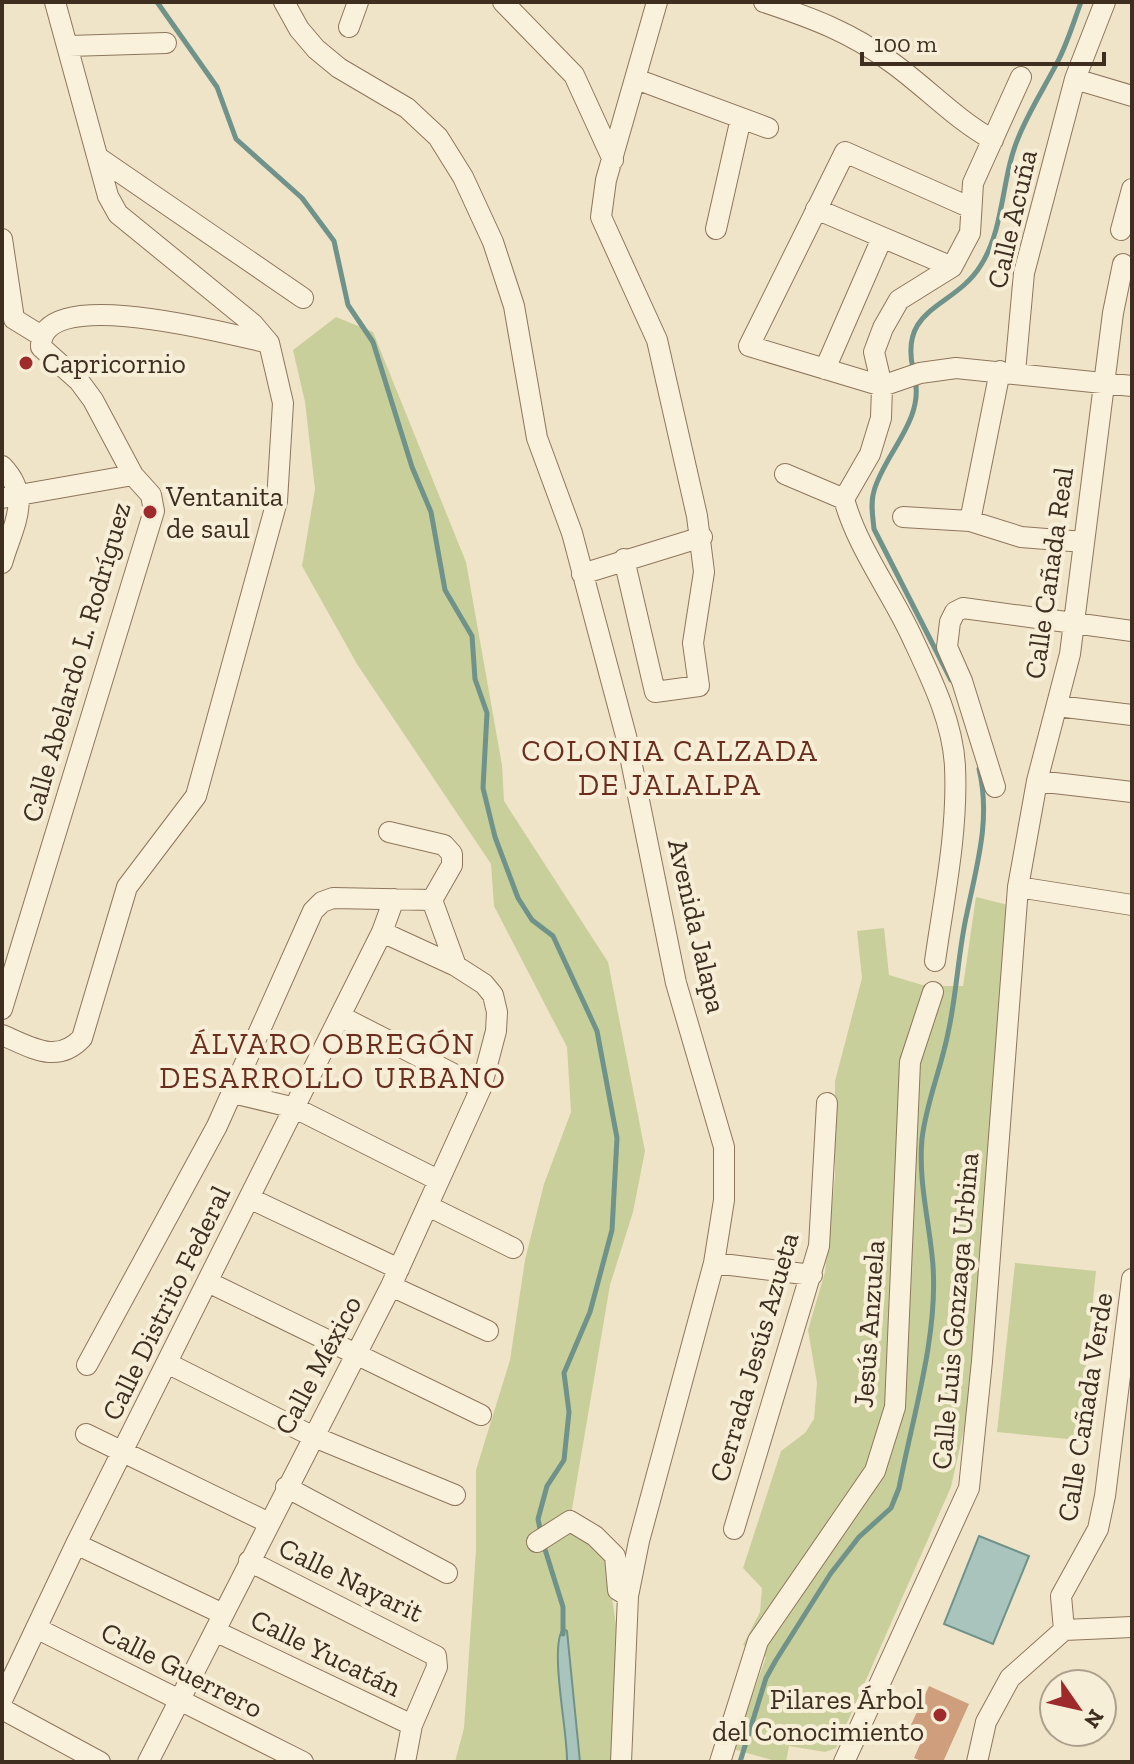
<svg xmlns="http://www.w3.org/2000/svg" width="1134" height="1764" viewBox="0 0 1134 1764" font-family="'Zilla Slab',serif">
  <rect width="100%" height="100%" fill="#f0e4c8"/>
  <!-- green -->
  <path fill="#c9cf9b" d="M 336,317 L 373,332 L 466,562 L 502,765 L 504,801 L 608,962 L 645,1151 L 633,1212 L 610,1285 L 570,1521 L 606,1557 L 616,1625 L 614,1762 L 580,1762 L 567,1631 L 567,1762 L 455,1762 L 464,1728 L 476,1550 L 476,1470 L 510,1360 L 525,1260 L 544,1184 L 571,1112 L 567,1047 L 494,906 L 491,864 L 357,664 L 302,566 L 315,489 L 305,402 L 293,350 Z
    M 976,897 L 1008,905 L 988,1215 L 966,1421 L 951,1487 L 836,1748 L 825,1752 L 789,1746 L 786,1762 L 779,1762 L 733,1749 L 766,1657 L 743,1645 L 760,1612 L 762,1588 L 743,1568 L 781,1451 L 805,1433 L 814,1419 L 817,1383 L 808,1330 L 825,1272 L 835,1176 L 835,1081 L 862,978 L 857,931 L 884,928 L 889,975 L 926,986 L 963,986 Z
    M 1015,1263 L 1096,1271 L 1078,1440 L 997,1432 Z"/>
  <!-- water -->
  <path fill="#a9c4bc" stroke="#6f938a" stroke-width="2" d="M 979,1536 L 1029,1556 L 993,1644 L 944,1624 Z
    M 563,1629 L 567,1631 L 580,1762 L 567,1762 C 568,1733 549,1648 563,1629 Z"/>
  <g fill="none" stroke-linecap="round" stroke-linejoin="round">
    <!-- stream -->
    <path stroke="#6f938a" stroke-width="5" d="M 157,2 L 217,87 L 236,139 L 302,198 L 334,241 L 348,305 L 373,342 L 412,467 L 431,512 L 445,590 L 472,636 L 475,679 L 487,713 L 483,788 L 495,837 L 518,898 L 532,920 L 553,936 L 597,1031 L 617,1138 L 612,1230 L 590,1312 L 564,1373 L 569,1412 L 564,1460 L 547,1486 L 538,1519 L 541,1534
      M 913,369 C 899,306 955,308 981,265 C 1005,227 1001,177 1019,136 C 1030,109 1046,85 1059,59 C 1068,41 1074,21 1081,2
      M 915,379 C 924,421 884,454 874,491 C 870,504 873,517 874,529 L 951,680
      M 543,1543 L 563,1607 L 563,1634
      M 740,1762 L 766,1678 L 776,1660 L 831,1573 L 859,1537 L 891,1508 L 899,1488 C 912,1419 938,1337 933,1266 C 930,1224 918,1183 922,1139 C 926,1103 941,1069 948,1033 C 957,993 958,952 967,913 C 977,864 991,819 979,769"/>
  </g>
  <!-- building -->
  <path fill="#cf9f7d" d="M 929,1686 L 969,1704 L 943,1762 L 924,1762 L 914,1758 L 925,1733 L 910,1727 Z"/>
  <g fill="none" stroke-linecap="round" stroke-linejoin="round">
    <defs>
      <path id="minor" d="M 284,2 L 299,29 L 316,49 L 339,68 L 407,108 L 438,137 L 463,177 L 493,242 L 514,306 L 537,438 L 572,533 L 626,736 L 676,983 L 724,1147 L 724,1200 L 714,1263 L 639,1541 L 628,1596 L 621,1762
        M 503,2 L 574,75 L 613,160
        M 764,2 C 812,18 850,32 891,62 C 926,87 955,119 993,140
        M 349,27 L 358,2
        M 69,46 L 166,43
        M 636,79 L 768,128
        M 1075,79 L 1132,96
        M 99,158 L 303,298
        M 969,207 L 845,152 L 749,346 L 882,386 L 920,373 L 956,368 L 1132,386
        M 816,209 L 952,267
        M 716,229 L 741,118
        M 1121,230 L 1132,189
        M 2,239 L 14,319 L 40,335
        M 825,369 L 882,238
        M 1015,372 L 1024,273 L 1075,79 L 1105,2
        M 2,466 C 33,498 13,525 2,563
        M 785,474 L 844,499
        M 2,498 L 133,475
        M 903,517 L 970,521 L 1021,537 L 1084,542
        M 970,521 L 1000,371
        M 624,559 L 655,692 L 699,686 L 693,643 L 704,572 L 697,516 L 657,340 L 601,217 L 606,180 L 657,2
        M 582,574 L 702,537
        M 1057,706 L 1132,715
        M 1037,781 L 1132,792
        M 995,787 L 962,681 L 947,647 L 950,622 L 955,612 L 963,608 L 1132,631
        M 389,832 L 444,845 L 452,854 L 452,865 L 432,900
        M 1018,887 L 1132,905
        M 432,900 L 456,966
        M 935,961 C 944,898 958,831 955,767 C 953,721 930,676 911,635 C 890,590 857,547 844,499 L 870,454 L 881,418 L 882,386 L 874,352 L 883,328 L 899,300 L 952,267 L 970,233 L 973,183 L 1021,77
        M 2,1009 L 154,511 L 151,495 L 133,475 L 93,400 L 79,381 L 41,347 C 38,282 233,335 269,343
        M 340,1016 L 481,1088
        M 2,1035 C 31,1047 57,1065 82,1038 L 127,887 L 196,796 L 277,501 L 283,403 L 269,343 L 253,324 L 118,214 L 108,196 L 55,2
        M 233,1093 L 295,1108 L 438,1180
        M 249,1198 L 399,1269
        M 428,1206 L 513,1248
        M 714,1263 L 812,1275
        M 208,1282 L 481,1415
        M 391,1286 L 488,1331
        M 167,1363 L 312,1436 L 455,1495
        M 87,1365 L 217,1126 L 313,911 L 322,902 L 333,898 L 432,900
        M 86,1434 L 269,1523
        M 286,1487 L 447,1573
        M 734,1529 L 819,1246 L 827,1103
        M 537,1542 L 570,1521 L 595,1536 L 615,1556 L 618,1590 L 628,1596
        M 76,1544 L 223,1614
        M 249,1561 L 436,1656 L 437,1667 L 412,1725 L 405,1762
        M 36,1628 L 303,1762
        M 1064,1630 L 1061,1596 L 1098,1529 L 1105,1496 L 1132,1279
        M 215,1631 L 412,1725
        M 2,1700 L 76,1544 L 382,932 L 394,899
        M 2,1709 L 100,1762
        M 148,1762 L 391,1286 L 481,1088 L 496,1031 L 497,1012 L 493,995 L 484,984 L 456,966 L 382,932
        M 720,1762 L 758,1641 L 875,1471 L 895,1407 L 910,1062 L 933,992
        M 844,1762 L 969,1488 L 982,1361 L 1018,887 L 1037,781 L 1070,654 L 1113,313 L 1123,264
        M 977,1762 L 986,1722 L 1010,1678 L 1064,1630 L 1132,1627"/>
    </defs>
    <!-- minor casing -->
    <use href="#minor" stroke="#8d765c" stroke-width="22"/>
    <!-- minor -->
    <use href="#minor" stroke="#faf1dc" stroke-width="20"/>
  </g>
  <!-- markers -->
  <g fill="#9e2a2b" stroke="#f7eed8" stroke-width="3">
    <circle cx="26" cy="363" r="8"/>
    <circle cx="150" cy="512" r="8"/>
    <circle cx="940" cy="1715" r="8"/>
  </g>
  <g text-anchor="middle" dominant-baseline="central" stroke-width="8" stroke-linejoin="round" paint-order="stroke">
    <!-- street labels -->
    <g font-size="28" fill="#3d2e20" stroke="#f7eed8">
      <text transform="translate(1012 219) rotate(-77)">Calle Acuña</text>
      <text transform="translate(1049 573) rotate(-82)">Calle Cañada Real</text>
      <text transform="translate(76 662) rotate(-74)">Calle Abelardo L. Rodríguez</text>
      <text transform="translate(697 926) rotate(77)">Avenida Jalapa</text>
      <text transform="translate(166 1303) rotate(-64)">Calle Distrito Federal</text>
      <text transform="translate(955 1311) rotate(-85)">Calle Luis Gonzaga Urbina</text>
      <text transform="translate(869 1324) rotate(-86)">Jesús Anzuela</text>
      <text transform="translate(754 1357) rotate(-74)">Cerrada Jesús Azueta</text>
      <text transform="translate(318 1365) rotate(-62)">Calle México</text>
      <text transform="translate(1085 1407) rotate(-81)">Calle Cañada Verde</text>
      <text transform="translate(351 1580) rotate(26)">Calle Nayarit</text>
      <text transform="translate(326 1653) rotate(26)">Calle Yucatán</text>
      <text transform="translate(182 1670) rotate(27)">Calle Guerrero</text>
    </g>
    <!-- poi labels -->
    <g font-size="28" fill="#3d2e20" stroke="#f7eed8" text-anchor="start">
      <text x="42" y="363">Capricornio</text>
      <text x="166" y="496">Ventanita<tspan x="166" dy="32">de saul</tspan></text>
      <text x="924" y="1699" text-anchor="end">Pilares Árbol<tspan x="924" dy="32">del Conocimiento</tspan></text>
    </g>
    <!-- neighbourhood labels -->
    <g font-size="30" letter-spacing="2" fill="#6b2e1e" stroke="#f7eed8">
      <text x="670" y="751">COLONIA CALZADA<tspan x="670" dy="34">DE JALALPA</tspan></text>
      <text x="333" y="1044">ÁLVARO OBREGÓN<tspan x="333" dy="34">DESARROLLO URBANO</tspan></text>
    </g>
  </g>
  <!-- border -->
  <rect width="1134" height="1764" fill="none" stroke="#3d2e20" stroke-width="8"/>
  <!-- north arrow -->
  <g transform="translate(1078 1708) rotate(124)"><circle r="38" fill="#f7eed8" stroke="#ada18e" stroke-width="2"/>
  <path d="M0-6L14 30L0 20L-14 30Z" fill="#9e2a2b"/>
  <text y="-12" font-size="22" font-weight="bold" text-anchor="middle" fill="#3d2e20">N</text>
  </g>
  <!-- scale -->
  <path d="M862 52v12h242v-12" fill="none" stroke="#3d2e20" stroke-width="4"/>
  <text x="874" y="52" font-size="24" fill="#3d2e20" stroke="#f7eed8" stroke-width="6" paint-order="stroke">100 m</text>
</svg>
